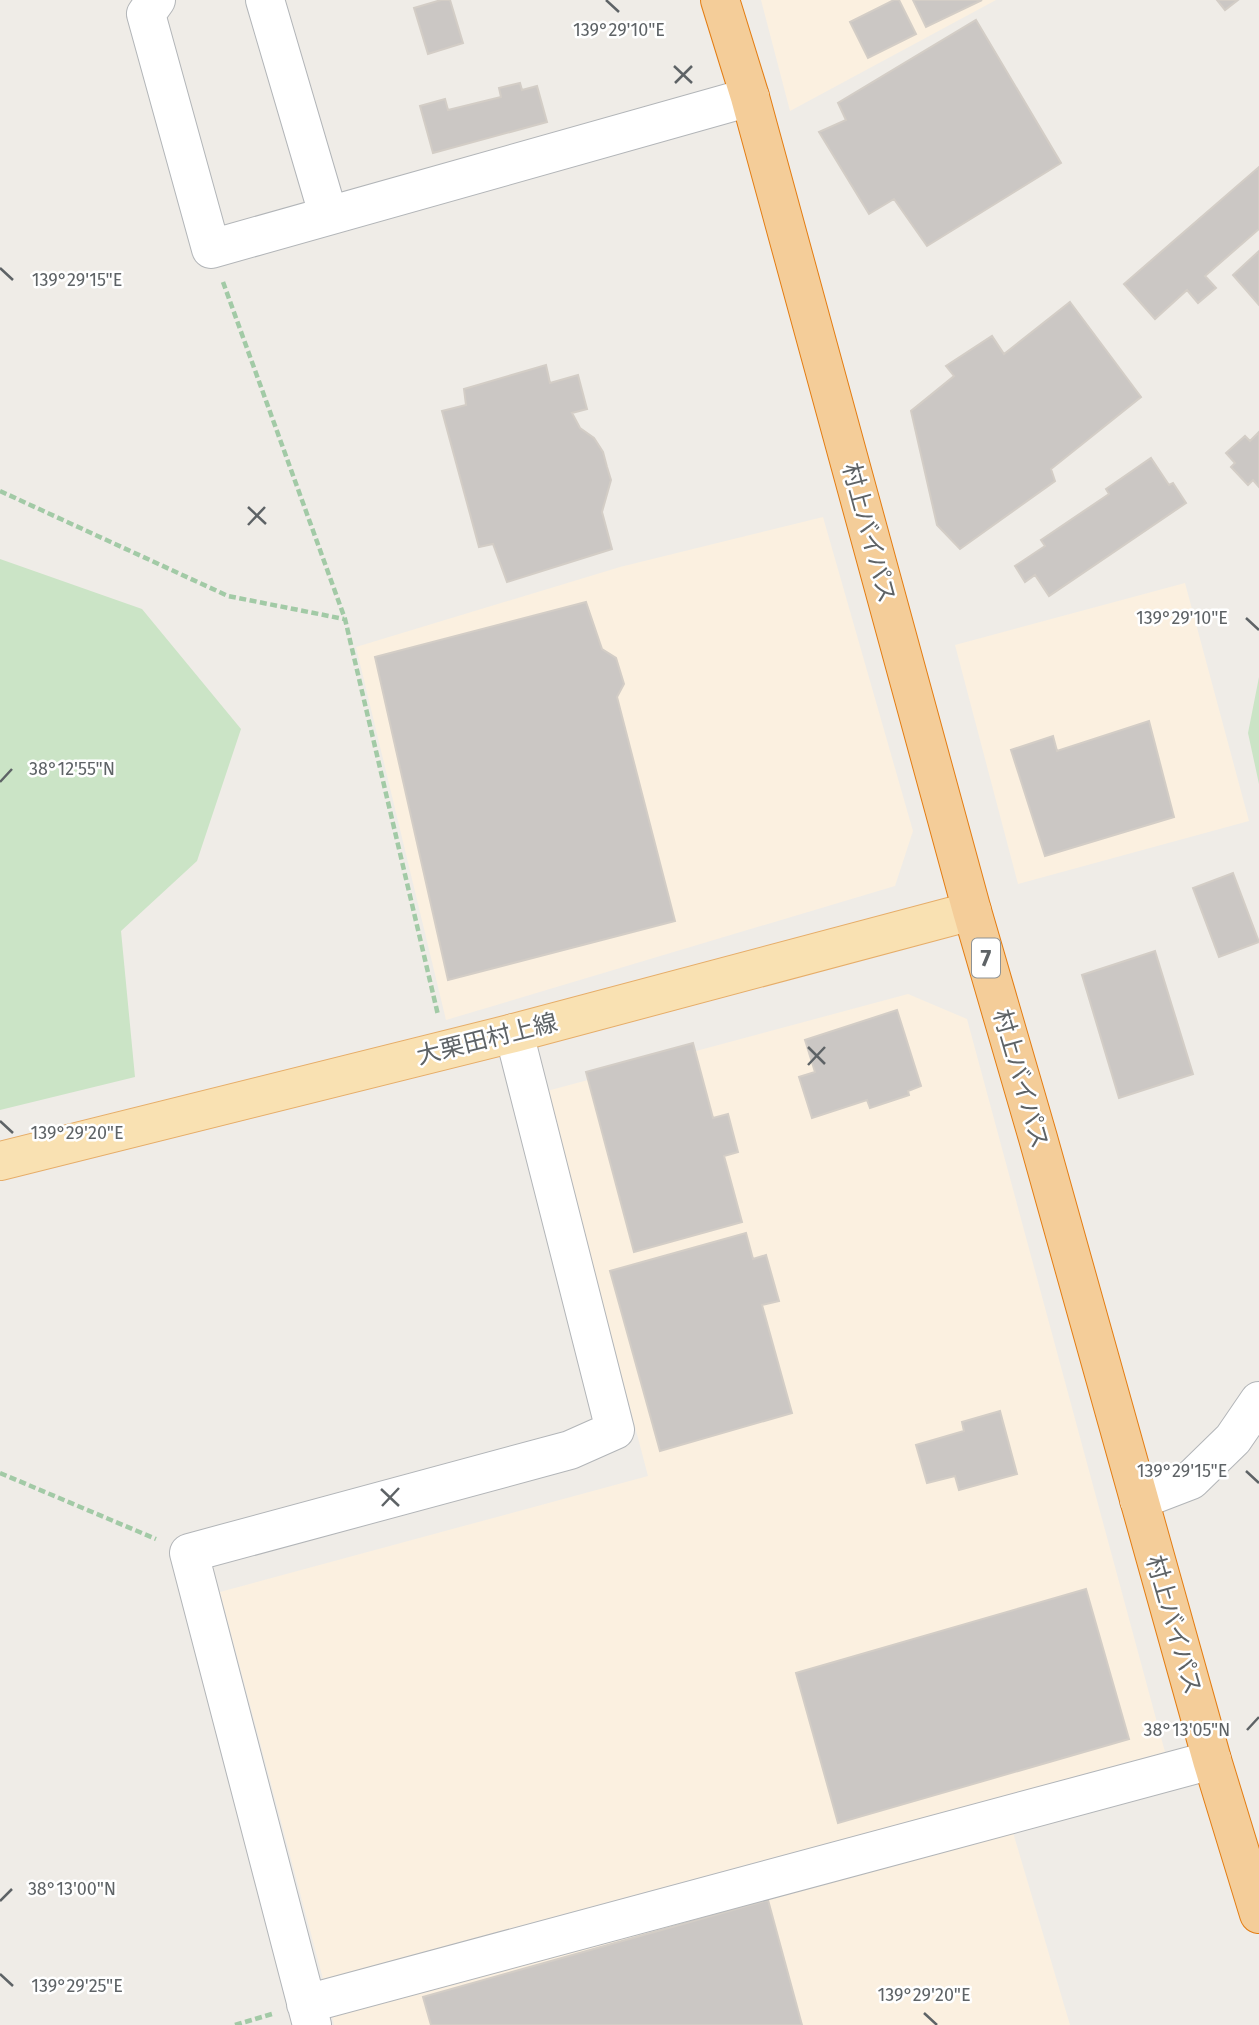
<svg xmlns="http://www.w3.org/2000/svg" width="1259" height="2025" viewBox="0 0 1259 2025" font-family="'Fira Sans','Noto Sans JP',sans-serif">
  <rect width="100%" height="100%" fill="#efece7"/>
  <!-- commercial -->
  <path fill="#fbf0e0" d="M 761,0 L 996,0 L 790,111 Z
    M 823,517 L 913,831 L 895,886 L 446,1020 L 356,647 L 620,567 Z
    M 1185,583 L 1249,821 L 1018,884 L 955,645 Z
    M 908,994 L 967,1019 L 1165,1752 L 323,1979 L 220,1592 L 648,1476 L 547,1091 Z
    M 1012,1829 L 1070,2025 L 334,2025 L 330,2008 Z"/>
  <!-- green -->
  <path fill="#cbe4c6" d="M 0,559 L 142,609 L 241,729 L 197,861 L 121,931 L 135,1077 L 0,1110 Z
    M 1259,677 L 1259,784 L 1248,733 Z"/>
  <!-- building -->
  <path fill="#cbc7c4" stroke="#d3cdc6" stroke-width="2" d="M 441,0 L 450,0 L 463,43 L 428,54 L 414,8 Z
    M 894,0 L 899,0 L 916,34 L 868,58 L 850,22 Z
    M 913,0 L 982,0 L 926,27 Z
    M 1217,0 L 1238,0 L 1225,10 Z
    M 976,20 L 1061,163 L 927,246 L 894,199 L 869,214 L 819,132 L 846,120 L 838,103 Z
    M 520,83 L 522,90 L 537,86 L 547,122 L 433,153 L 420,106 L 445,99 L 448,110 L 501,97 L 499,88 Z
    M 1259,167 L 1259,229 L 1205,276 L 1216,288 L 1198,303 L 1187,290 L 1155,319 L 1124,284 Z
    M 1259,251 L 1259,305 L 1233,275 Z
    M 1070,302 L 1141,397 L 1051,469 L 1055,481 L 960,549 L 937,525 L 911,411 L 954,376 L 946,366 L 992,336 L 1004,354 Z
    M 546,365 L 550,383 L 578,375 L 587,409 L 572,413 L 580,428 L 594,438 L 603,452 L 607,467 L 611,480 L 602,512 L 612,549 L 507,582 L 493,544 L 479,547 L 442,411 L 466,405 L 464,389 Z
    M 1259,432 L 1259,487 L 1253,480 L 1248,485 L 1231,467 L 1235,463 L 1226,453 L 1245,436 L 1250,441 Z
    M 1151,458 L 1169,485 L 1173,483 L 1186,503 L 1049,596 L 1035,575 L 1025,582 L 1015,566 L 1045,546 L 1041,540 L 1109,494 L 1106,489 Z
    M 586,602 L 602,649 L 616,658 L 624,684 L 617,697 L 675,921 L 448,980 L 375,657 Z
    M 1149,721 L 1174,817 L 1045,856 L 1011,750 L 1053,736 L 1057,751 Z
    M 1233,873 L 1259,942 L 1219,957 L 1193,888 Z
    M 1155,951 L 1193,1074 L 1119,1098 L 1082,975 Z
    M 897,1010 L 921,1086 L 908,1091 L 909,1095 L 870,1108 L 867,1100 L 812,1118 L 799,1077 L 815,1072 L 805,1040 Z
    M 693,1043 L 713,1118 L 728,1114 L 738,1152 L 724,1156 L 742,1222 L 634,1252 L 586,1072 Z
    M 746,1233 L 753,1259 L 766,1255 L 779,1301 L 762,1305 L 792,1413 L 660,1451 L 610,1271 Z
    M 1000,1411 L 1017,1474 L 959,1490 L 955,1476 L 927,1483 L 916,1445 L 964,1431 L 962,1422 Z
    M 1086,1589 L 1129,1739 L 838,1823 L 796,1673 Z
    M 768,1900 L 802,2025 L 431,2025 L 423,1997 Z"/>
  <g fill="none" stroke-linecap="round" stroke-linejoin="round">
    <defs>
      <path id="minor" d="M 156,0 L 146,14 L 211,249 L 750,97
        M 265,0 L 328,214
        M 1139,1500 L 1191,1480 L 1233,1439 L 1259,1401
        M 306,2004 L 1212,1760
        M 312,2025 L 189,1553 L 570,1450 L 615,1430 L 514,1033"/>
      <path id="major" d="M 0,1161 L 514,1033 L 972,911"/>
      <path id="highway" d="M 720,0 L 750,97 L 972,911 L 1038,1138 L 1212,1760 L 1259,1914"/>
    </defs>
    <!-- minor casing -->
    <use href="#minor" stroke="#b2b5b8" stroke-width="40"/>
    <!-- major casing -->
    <use href="#major" stroke="#e6ad69" stroke-width="40"/>
    <!-- highway casing -->
    <use href="#highway" stroke="#e37d13" stroke-width="40"/>
    <!-- path -->
    <path stroke="#a2caa6" stroke-width="4.5" stroke-dasharray="7 3.5" stroke-linecap="butt" d="M 223,282 L 345,619 L 438,1015
      M 0,491 L 228,596 L 344,619
      M 0,1473 L 156,1539
      M 235,2025 L 272,2014"/>
    <!-- minor -->
    <use href="#minor" stroke="#fff" stroke-width="38"/>
    <!-- major -->
    <use href="#major" stroke="#f9e1b2" stroke-width="38"/>
    <!-- highway -->
    <use href="#highway" stroke="#f4cd99" stroke-width="38"/>
  </g>
  <!-- ticks -->
  <path fill="none" stroke="#5e6366" stroke-width="2.5" d="M 606,0 L 619,12M 674,66 L 692,83M 675,83 L 692,66M 0,268 L 13,280M 248,507 L 266,524M 248,525 L 265,507M 1246,618 L 1259,630M 0,782 L 12,769M 808,1047 L 825,1064M 808,1065 L 825,1047M 0,1121 L 13,1133M 1246,1471 L 1259,1483M 381,1489 L 399,1506M 382,1506 L 399,1488M 1247,1730 L 1259,1717M 0,1901 L 12,1889M 0,1974 L 13,1986M 924,2013 L 937,2025"/>
  <g text-anchor="middle" dominant-baseline="central" stroke-width="5" stroke-linejoin="round" paint-order="stroke">
    <!-- shield labels -->
    <rect fill="#fff" stroke="#8e9294" stroke-width="2" x="972" y="938.5" width="28" height="39" rx="5"/>
    <g font-size="23" font-weight="bold" fill="#5e6366">
      <text x="986" y="958">7</text>
    </g>
    <!-- street labels -->
    <g font-size="24" fill="#5e6366" stroke="#fff">
      <text transform="translate(869 533) rotate(75)">村上バイパス</text>
      <text transform="translate(487 1039) rotate(-14)">大栗田村上線</text>
      <text transform="translate(1021 1079) rotate(74)">村上バイパス</text>
      <text transform="translate(1174 1625) rotate(74)">村上バイパス</text>
    </g>
  </g>
  <g font-size="18" text-anchor="middle" fill="#5e6366" stroke="#fff" stroke-width="5" stroke-linejoin="round" paint-order="stroke">
    <text x="619" y="36">139°29'10"E</text>
    <text x="77" y="286">139°29'15"E</text>
    <text x="1182" y="624">139°29'10"E</text>
    <text x="72" y="775">38°12'55"N</text>
    <text x="77" y="1139">139°29'20"E</text>
    <text x="1182" y="1477">139°29'15"E</text>
    <text x="1187" y="1736">38°13'05"N</text>
    <text x="72" y="1895">38°13'00"N</text>
    <text x="77" y="1992">139°29'25"E</text>
    <text x="924" y="2001">139°29'20"E</text>
  </g>
</svg>
